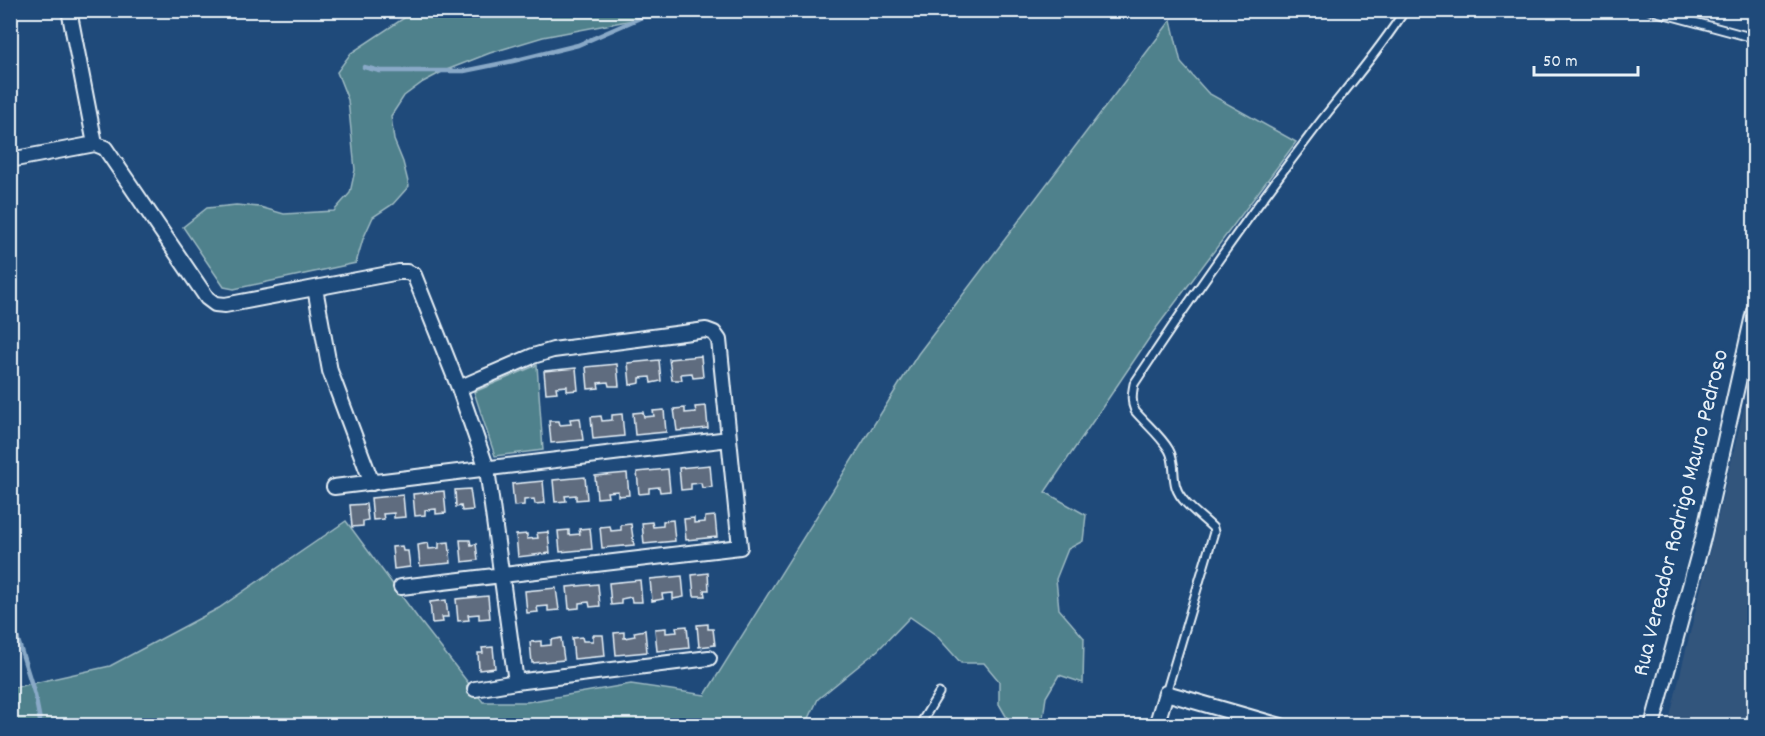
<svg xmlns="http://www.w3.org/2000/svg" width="1765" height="736" viewBox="0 0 1765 736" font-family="Dekko,sans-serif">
  <rect width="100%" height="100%" fill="#1f4a7a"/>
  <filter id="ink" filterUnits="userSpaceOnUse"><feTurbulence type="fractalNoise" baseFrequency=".0167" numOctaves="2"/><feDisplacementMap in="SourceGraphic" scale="12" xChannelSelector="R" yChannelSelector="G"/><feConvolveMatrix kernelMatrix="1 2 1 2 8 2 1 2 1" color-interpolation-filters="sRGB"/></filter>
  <g filter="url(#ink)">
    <!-- built -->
    <path fill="#32547c" d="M 1754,366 L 1754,725 L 1668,725 Z"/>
    <!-- green -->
    <path fill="#50818c" stroke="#9cb9c2" stroke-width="1.5" d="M 416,10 L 748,11 L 714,17 L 643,18 L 543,37 L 490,53 L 444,71 L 423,82 L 404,96 L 391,116 L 394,140 L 403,162 L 409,186 L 393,204 L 373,217 L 363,239 L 356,263 L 234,289 L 224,287 L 183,227 L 207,208 L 236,205 L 260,207 L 284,214 L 334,211 L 350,193 L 355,170 L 348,100 L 337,72 L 351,53 Z
      M 1171,20 L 1181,63 L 1208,93 L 1296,142 L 1154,331 L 1045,492 L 1086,515 L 1083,541 L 1068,549 L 1056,579 L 1059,609 L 1084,638 L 1083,683 L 1059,675 L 1046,697 L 1042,724 L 1010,723 L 999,704 L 999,681 L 984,663 L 961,663 L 936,635 L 910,617 L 878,650 L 818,699 L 806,725 L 11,726 L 10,689 L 12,688 L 110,666 L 219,608 L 346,521 L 417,617 L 483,702 L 527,702 L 631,684 L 705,695 L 918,354 Z
      M 537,365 L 543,450 L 495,456 L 474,392 Z"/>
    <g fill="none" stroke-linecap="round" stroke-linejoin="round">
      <!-- stream -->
      <path stroke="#89a9c7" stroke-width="4.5" d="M 364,67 L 380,71 L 464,71 L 513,61 L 578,45 L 658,10
        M 10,615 L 35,695 L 41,726"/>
    </g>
    <!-- building -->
    <path fill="#5f6c7f" stroke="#e8f1f8" stroke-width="1.5" d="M 701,356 L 703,377 L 693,378 L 692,373 L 681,374 L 682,380 L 672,380 L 669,359 Z
      M 659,360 L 661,381 L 651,383 L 650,377 L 640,378 L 640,383 L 630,385 L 628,363 Z
      M 617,364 L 619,386 L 609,386 L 608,382 L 598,383 L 599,388 L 588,389 L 586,367 Z
      M 576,368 L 578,390 L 567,391 L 567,386 L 556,387 L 557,392 L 546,393 L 544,371 Z
      M 706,406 L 708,428 L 677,431 L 674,409 L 685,408 L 685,413 L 696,412 L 695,407 Z
      M 664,410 L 666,432 L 635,435 L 633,413 L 643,412 L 644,417 L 654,416 L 653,411 Z
      M 622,414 L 624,436 L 593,439 L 591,417 L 601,416 L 602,421 L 612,420 L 612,415 Z
      M 580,418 L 583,440 L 551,443 L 549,421 L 559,421 L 560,425 L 571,424 L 570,419 Z
      M 710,465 L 712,487 L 702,488 L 701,483 L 691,484 L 691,489 L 681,490 L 679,468 Z
      M 668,469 L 670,491 L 660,492 L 659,487 L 649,488 L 649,493 L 639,494 L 637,472 Z
      M 627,473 L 629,495 L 618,496 L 618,491 L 607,492 L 608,497 L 597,498 L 595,476 Z
      M 585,477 L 587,499 L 576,500 L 576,495 L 565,496 L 566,501 L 555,502 L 553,480 Z
      M 543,481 L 545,503 L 535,504 L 534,499 L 524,500 L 524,505 L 514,506 L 512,484 Z
      M 470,489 L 473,510 L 462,511 L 461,506 L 456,507 L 455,490 Z
      M 444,491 L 446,513 L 436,514 L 436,509 L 425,510 L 425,515 L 415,516 L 413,494 Z
      M 403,495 L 405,517 L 394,518 L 394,513 L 383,514 L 384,519 L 373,520 L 371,498 Z
      M 366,504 L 368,520 L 363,521 L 363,526 L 352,527 L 350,505 Z
      M 715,516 L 717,537 L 686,540 L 684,519 L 694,518 L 694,523 L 705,522 L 705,517 Z
      M 673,520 L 675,541 L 644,544 L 642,523 L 652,522 L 653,527 L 663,526 L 663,521 Z
      M 631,524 L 634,545 L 602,548 L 600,527 L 610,526 L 611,531 L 621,530 L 621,525 Z
      M 590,528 L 592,549 L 560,552 L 558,531 L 569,530 L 569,535 L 580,534 L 579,529 Z
      M 548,532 L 550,553 L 518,557 L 516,535 L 527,534 L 527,539 L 538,538 L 537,533 Z
      M 460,540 L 470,540 L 471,545 L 476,544 L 478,560 L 462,562 Z
      M 449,542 L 451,563 L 420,566 L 418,545 L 428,543 L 429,549 L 439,548 L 439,543 Z
      M 402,546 L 403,551 L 408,551 L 410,567 L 394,569 L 392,547 Z
      M 708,573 L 709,590 L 704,590 L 705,596 L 694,596 L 692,575 Z
      M 682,576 L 684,597 L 673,599 L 673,593 L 662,594 L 663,599 L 652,601 L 650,579 Z
      M 640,580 L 642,602 L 632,602 L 631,597 L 621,599 L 621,604 L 611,605 L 609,583 Z
      M 598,584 L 600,606 L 590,607 L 589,602 L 579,603 L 579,608 L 569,609 L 567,587 Z
      M 556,588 L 559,610 L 548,611 L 548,606 L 537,607 L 538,612 L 527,613 L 525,591 Z
      M 488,596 L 490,618 L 479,619 L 479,614 L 468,615 L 469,620 L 458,621 L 456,599 Z
      M 446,600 L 448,617 L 442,617 L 443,622 L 432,623 L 430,602 Z
      M 708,624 L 708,629 L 713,629 L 715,645 L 699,647 L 697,625 Z
      M 687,626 L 689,648 L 657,651 L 655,629 L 666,628 L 666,633 L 677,632 L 676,627 Z
      M 645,630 L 647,652 L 616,655 L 614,633 L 624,632 L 624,638 L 635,636 L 634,632 Z
      M 593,635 L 603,635 L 605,656 L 574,659 L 572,638 L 582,637 L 583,641 L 593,641 Z
      M 561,638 L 564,660 L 532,663 L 530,642 L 541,641 L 541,646 L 551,645 L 551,640 Z
      M 493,647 L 495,668 L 479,670 L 478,653 L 483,653 L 482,648 Z"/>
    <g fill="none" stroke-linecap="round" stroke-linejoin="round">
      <defs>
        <path id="service" d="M 1650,10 L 1754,38
          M 1166,693 L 1214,532 L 1213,528 C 1201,516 1181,503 1176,487 C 1172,474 1176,462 1169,450 C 1161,436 1146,424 1135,411 C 1131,402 1132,394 1134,384 C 1189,300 1247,218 1308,138 C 1340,95 1376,56 1405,10
          M 919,726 L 939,693"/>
        <path id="minor" d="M 69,10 L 95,144
          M 95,144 L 105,148 L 207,298 L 215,304 L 225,305 L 399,272 L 407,272 L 414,275 L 459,388 L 487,469 L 516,682 L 475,689
          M 10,160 L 95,144
          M 315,288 L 330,371 L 372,483
          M 334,487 L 729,439
          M 401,587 L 740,547 L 719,340 L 714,333 L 706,330 L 553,350 L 533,356 L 459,388
          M 516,682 L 709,658
          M 1156,726 L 1166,693 L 1281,726
          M 1652,726 L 1703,538 L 1754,311"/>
      </defs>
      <!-- service casing -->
      <use href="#service" stroke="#e8f1f8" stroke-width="11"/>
      <!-- minor casing -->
      <use href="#minor" stroke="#e8f1f8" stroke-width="18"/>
      <!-- service -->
      <use href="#service" stroke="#1f4a7a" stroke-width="7"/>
      <!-- minor -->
      <use href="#minor" stroke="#1f4a7a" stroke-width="14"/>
    </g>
  </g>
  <g text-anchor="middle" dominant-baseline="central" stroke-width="4.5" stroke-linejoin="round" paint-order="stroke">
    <!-- street labels -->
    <g font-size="24" fill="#e8f1f8" stroke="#1f4a7a">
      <text transform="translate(1682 513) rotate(-76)">Rua Vereador Rodrigo Mauro Pedroso</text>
    </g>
  </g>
  <!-- margin -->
  <rect width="1765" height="736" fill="none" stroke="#1f4a7a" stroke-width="36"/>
  <rect x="18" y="18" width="1729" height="700" fill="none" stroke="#e8f1f8" stroke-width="2" filter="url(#ink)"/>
  <!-- scale -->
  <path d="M1534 66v9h104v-9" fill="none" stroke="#e8f1f8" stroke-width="3"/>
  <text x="1543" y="66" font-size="18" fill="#e8f1f8" stroke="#1f4a7a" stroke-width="4.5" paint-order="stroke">50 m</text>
</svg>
